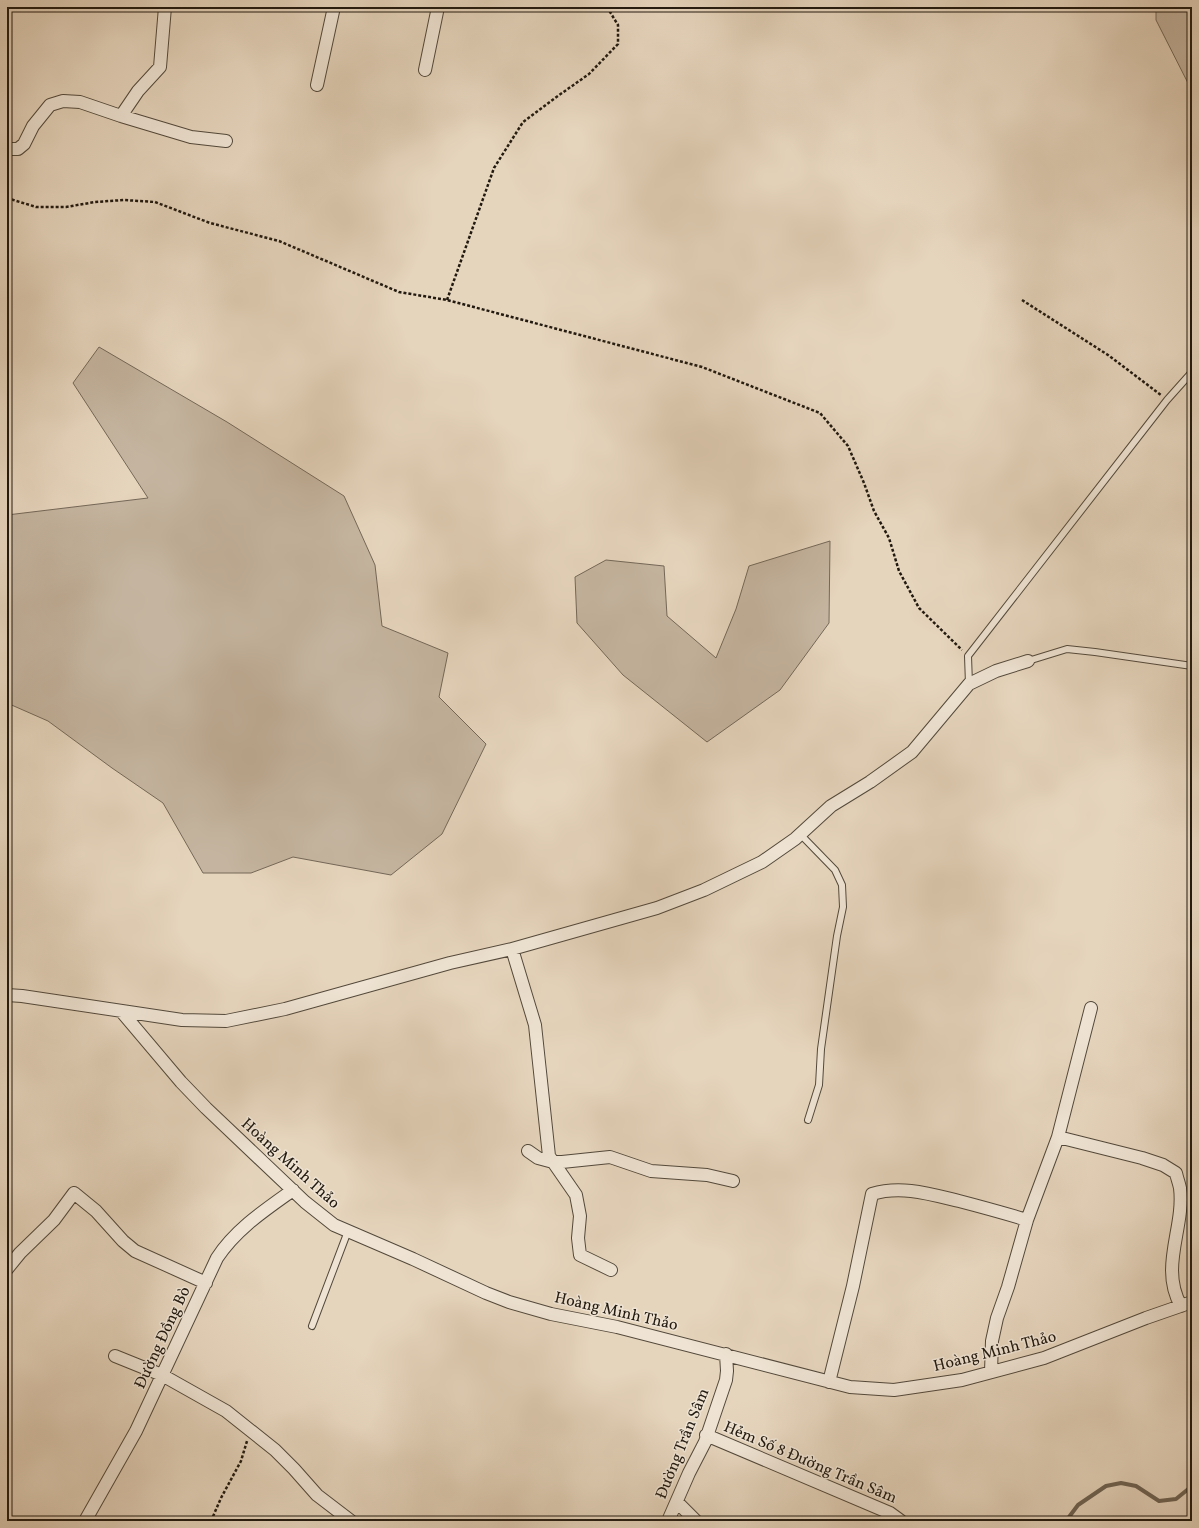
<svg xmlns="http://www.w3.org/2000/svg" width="1199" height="1528" viewBox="0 0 1199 1528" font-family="Vollkorn,serif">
  <rect width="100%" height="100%" fill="#e6d5bd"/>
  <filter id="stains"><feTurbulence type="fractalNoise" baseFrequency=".005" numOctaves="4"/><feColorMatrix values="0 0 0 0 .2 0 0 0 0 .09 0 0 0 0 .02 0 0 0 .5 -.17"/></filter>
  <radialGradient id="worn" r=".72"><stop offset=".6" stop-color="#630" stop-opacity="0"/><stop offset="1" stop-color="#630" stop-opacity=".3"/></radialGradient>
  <!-- green -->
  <path fill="#c5b5a0" stroke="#746858" d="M 1156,7 L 1192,7 L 1192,91 L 1156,20 Z
    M 99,347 L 227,422 L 344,496 L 375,565 L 382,626 L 448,653 L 439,697 L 486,744 L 442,834 L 391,875 L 293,857 L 251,873 L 203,873 L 163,803 L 112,768 L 48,721 L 7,703 L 7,515 L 148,498 L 73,383 Z
    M 830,541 L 829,623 L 780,690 L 707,742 L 623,675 L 577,623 L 575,577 L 606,560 L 664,566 L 667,616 L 716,658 L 736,609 L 749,566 Z"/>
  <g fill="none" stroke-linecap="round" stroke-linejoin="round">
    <!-- stream -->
    <path stroke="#6f6454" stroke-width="4" d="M 1066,1521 L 1078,1505 L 1106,1486 L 1121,1483 L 1136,1486 L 1159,1501 L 1176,1499 L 1192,1486"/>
    <defs>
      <path id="service" d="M 1028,661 L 1067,649 L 1095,652 L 1192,666
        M 969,684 L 968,656 L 1167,400 L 1192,372
        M 800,834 L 835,870 L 842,885 L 843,907 L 837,936 L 821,1049 L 819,1085 L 808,1120
        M 312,1326 L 348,1231"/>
      <path id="minor" d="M 425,70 L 438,7
        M 317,85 L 334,7
        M 121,116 L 138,91 L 160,67 L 165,7
        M 7,149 L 18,149 L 24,144 L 33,126 L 50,105 L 63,101 L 80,102 L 121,116 L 191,137 L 226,141
        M 512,949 L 535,1025 L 549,1156 L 576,1195 L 580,1216 L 578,1238 L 580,1255 L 611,1270
        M 7,995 L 22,996 L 182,1020 L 226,1021 L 285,1009 L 450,963 L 512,949 L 657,908 L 704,890 L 762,862 L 795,839 L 831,806 L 870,782 L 912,752 L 969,684 L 996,671 L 1028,661
        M 121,1011 L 181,1082 L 206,1108 L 305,1202 L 334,1225 L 413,1259 L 486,1293 L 509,1302 L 551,1314 L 617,1327 L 850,1387 L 894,1390 L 962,1380 L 1044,1358 L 1146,1318 L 1192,1302
        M 1058,1137 L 1142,1158 L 1163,1165 L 1176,1173 C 1177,1178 1179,1183 1180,1188 C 1185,1228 1159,1267 1181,1306
        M 528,1151 L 538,1158 L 553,1162 L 562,1162 L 610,1157 L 651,1171 L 707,1175 L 733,1181
        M 7,1269 L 20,1253 L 54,1220 L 74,1193 L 96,1211 L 123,1241 L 135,1251 L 206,1283
        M 115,1356 L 162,1375 L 226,1411 L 275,1450 L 294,1469 L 317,1495 L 351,1521
        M 991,1372 L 992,1341 L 997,1318 L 1008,1287 L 1027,1220 L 1058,1137 L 1091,1008
        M 829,1382 L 853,1286 L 872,1194 C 901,1185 930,1194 959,1201 C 982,1207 1004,1213 1027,1220
        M 706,1435 L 890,1513 L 901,1521
        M 677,1502 L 696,1521
        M 85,1521 L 136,1431 L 217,1258 C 236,1229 265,1210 293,1190
        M 668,1521 L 689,1473 L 705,1442 L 726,1380 L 727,1371 L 726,1354"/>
    </defs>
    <!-- service casing -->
    <use href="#service" stroke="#53493b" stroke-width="8"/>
    <!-- minor casing -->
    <use href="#minor" stroke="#53493b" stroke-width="14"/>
    <!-- path -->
    <path stroke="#221a10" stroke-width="2.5" stroke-dasharray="3 2" stroke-linecap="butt" d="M 7,198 L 36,207 L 66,207 L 95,202 L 124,200 L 155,202 L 210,223 L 279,241 L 399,292 L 447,300 L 702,367 L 820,413 L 848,446 L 864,483 L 874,511 L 889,538 L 899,571 L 919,608 L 962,650
      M 447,300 L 494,168 L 523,122 L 555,98 L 589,74 L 618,44 L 618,25 L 607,7
      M 1022,300 L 1108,355 L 1161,395
      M 211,1521 L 221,1498 L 241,1461 L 247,1441"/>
    <!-- service -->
    <use href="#service" stroke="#efe4d4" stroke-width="6"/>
    <!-- minor -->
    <use href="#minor" stroke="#efe4d4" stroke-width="12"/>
  </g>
  <g text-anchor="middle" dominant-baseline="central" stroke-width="3" stroke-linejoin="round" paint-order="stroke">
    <!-- street labels -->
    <g font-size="16" fill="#221a10" stroke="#efe4d4">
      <text transform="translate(290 1164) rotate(42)">Hoàng Minh Thảo</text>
      <text transform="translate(616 1312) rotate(13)">Hoàng Minh Thảo</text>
      <text transform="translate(163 1338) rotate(-65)">Đường Đồng Bò</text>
      <text transform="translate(995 1352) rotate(-14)">Hoàng Minh Thảo</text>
      <text transform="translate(683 1444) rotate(-68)">Đường Trần Sâm</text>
      <text transform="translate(810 1463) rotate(23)">Hẻm Số 8 Đường Trần Sâm</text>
    </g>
  </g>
  <!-- margin -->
  <rect width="1199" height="1528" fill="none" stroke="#e6d5bd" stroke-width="24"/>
  <rect x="8" y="8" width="1183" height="1512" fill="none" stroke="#221a10" stroke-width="2"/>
  <rect x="12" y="12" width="1175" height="1504" fill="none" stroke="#221a10"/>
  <rect width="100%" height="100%" filter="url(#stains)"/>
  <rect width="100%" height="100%" fill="url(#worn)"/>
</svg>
